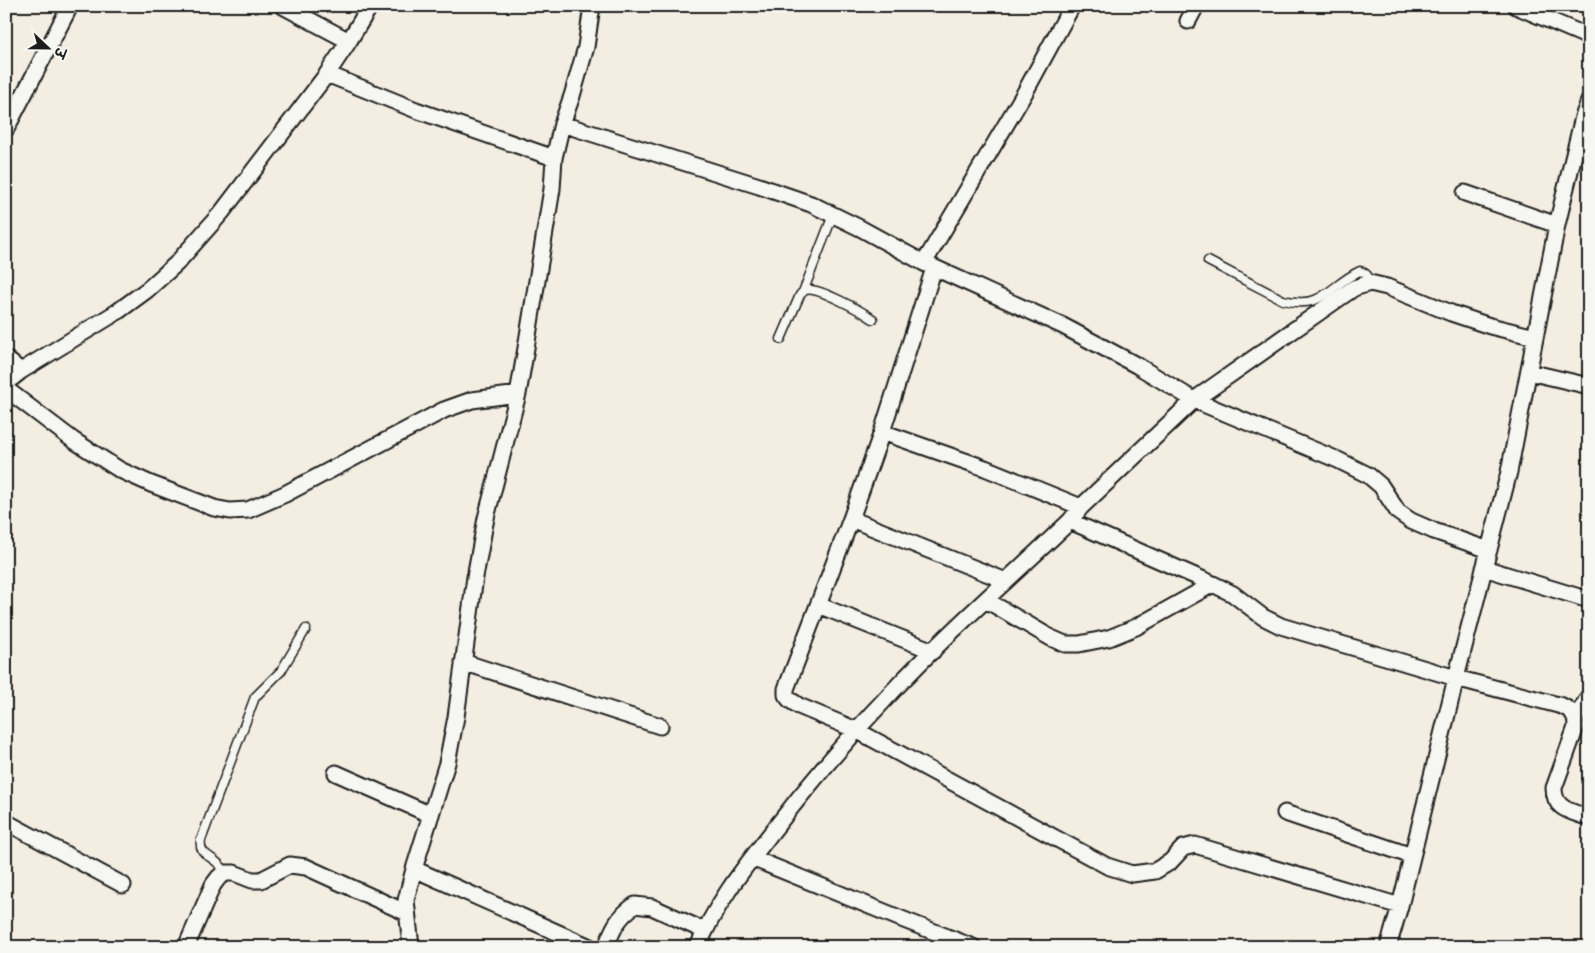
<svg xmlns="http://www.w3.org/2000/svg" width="1595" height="953" viewBox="0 0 1595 953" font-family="Caveat,'Playpen Sans Deva',sans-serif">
  <rect width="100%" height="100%" fill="#f4eee2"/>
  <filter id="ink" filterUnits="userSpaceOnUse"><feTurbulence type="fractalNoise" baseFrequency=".02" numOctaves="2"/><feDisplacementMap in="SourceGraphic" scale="10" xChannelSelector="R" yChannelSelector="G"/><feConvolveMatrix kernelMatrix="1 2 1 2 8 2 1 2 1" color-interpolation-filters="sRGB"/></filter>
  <g filter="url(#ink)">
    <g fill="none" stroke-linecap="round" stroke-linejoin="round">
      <defs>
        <path id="service" d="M 1208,261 L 1283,300 C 1324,310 1328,286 1360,271 C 1367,273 1368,276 1370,283
          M 803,292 L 833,215
          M 781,339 L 800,295 C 802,293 803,291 806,290 C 817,286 863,312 873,319
          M 226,873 C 223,868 219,864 214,860 C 206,854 199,852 201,840 L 255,697 L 281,671 L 306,629"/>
        <path id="minor" d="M 283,6 L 349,41
          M 1516,6 L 1589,37
          M 1188,21 L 1196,6
          M 327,74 L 416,110 L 554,158
          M 562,124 L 759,186 L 811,204 L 860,228 L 924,263 L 1063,326 L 1138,366 L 1194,400 L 1338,460 L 1368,475 L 1381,486 L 1398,512 L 1411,521 L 1434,531 L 1489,550
          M 6,129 L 70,6
          M 1465,193 L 1557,225
          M 924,263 L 1024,94 L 1072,6
          M 934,268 L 882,432 L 851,519 L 786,689 L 786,695 L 790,700 L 799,706 L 856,730 L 1107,866 L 1132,874 L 1155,871 L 1170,862 L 1183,848 L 1195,845 L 1400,906
          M 6,359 L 21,371
          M 1529,372 L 1589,386
          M 6,383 L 21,371 L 117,312 L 147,290 L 176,264 L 222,212 L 327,74 L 349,41 L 370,6
          M 6,389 L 73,440 L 120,470 L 151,484 L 214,508 L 230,511 L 248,510 L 285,494 L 444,410 L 472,400 L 518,394
          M 882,432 L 985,468 L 1081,507
          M 851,519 L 1006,581
          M 1070,521 L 1213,584 L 1233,594 L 1263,617 L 1281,626 L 1456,678 L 1562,706 C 1573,711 1576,715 1576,727 L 1554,788 C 1554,810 1571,811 1589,818
          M 1484,568 L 1589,600
          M 986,600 L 1051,638 L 1065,644 L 1079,644 L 1109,638 L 1136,627 L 1213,584
          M 818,605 L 933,651
          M 463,662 L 660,726
          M 1576,718 L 1589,696
          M 336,773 L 431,815
          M 1285,813 L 1412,856
          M 6,822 L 123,885
          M 752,858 L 904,920 L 973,947
          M 414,869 L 590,947
          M 186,947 L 213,885 L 219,877 L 226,873 L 234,873 L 252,880 L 261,880 L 290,865 L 306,867 L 407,913
          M 411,947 L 406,900 L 414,869 L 447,763 L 456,717 L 475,577 L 486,518 L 518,394 L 525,354 L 552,189 L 554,158 L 562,124 L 572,96 L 586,47 L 592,6
          M 606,947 C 613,928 618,917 635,905 L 652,907 L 705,931
          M 698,947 C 715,904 744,868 772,832 C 809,784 848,738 890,694 C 947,633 1010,578 1070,521 L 1081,507 L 1194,400 L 1338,299 L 1354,288 L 1370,283 L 1387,287 L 1451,313 L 1490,326 L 1535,337
          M 1388,947 L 1400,906 L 1456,678 L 1509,472 L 1557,225 L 1583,117 L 1589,101"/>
      </defs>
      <!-- service casing -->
      <use href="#service" stroke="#1c1c1c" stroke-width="11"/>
      <!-- minor casing -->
      <use href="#minor" stroke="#1c1c1c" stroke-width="19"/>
      <!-- service -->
      <use href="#service" stroke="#f6f6f2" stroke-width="8"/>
      <!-- minor -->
      <use href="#minor" stroke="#f6f6f2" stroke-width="15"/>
    </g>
  </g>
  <!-- margin -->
  <rect width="1595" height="953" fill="none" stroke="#f6f6f2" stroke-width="25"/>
  <rect x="12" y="12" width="1570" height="928" fill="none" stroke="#1c1c1c" stroke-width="2" filter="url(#ink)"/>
  <!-- north arrow -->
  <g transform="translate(48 48) rotate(112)" stroke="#f6f6f2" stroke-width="4" paint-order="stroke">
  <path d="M0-4L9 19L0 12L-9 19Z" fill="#1c1c1c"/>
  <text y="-8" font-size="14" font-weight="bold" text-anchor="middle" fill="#1c1c1c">उ</text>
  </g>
</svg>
